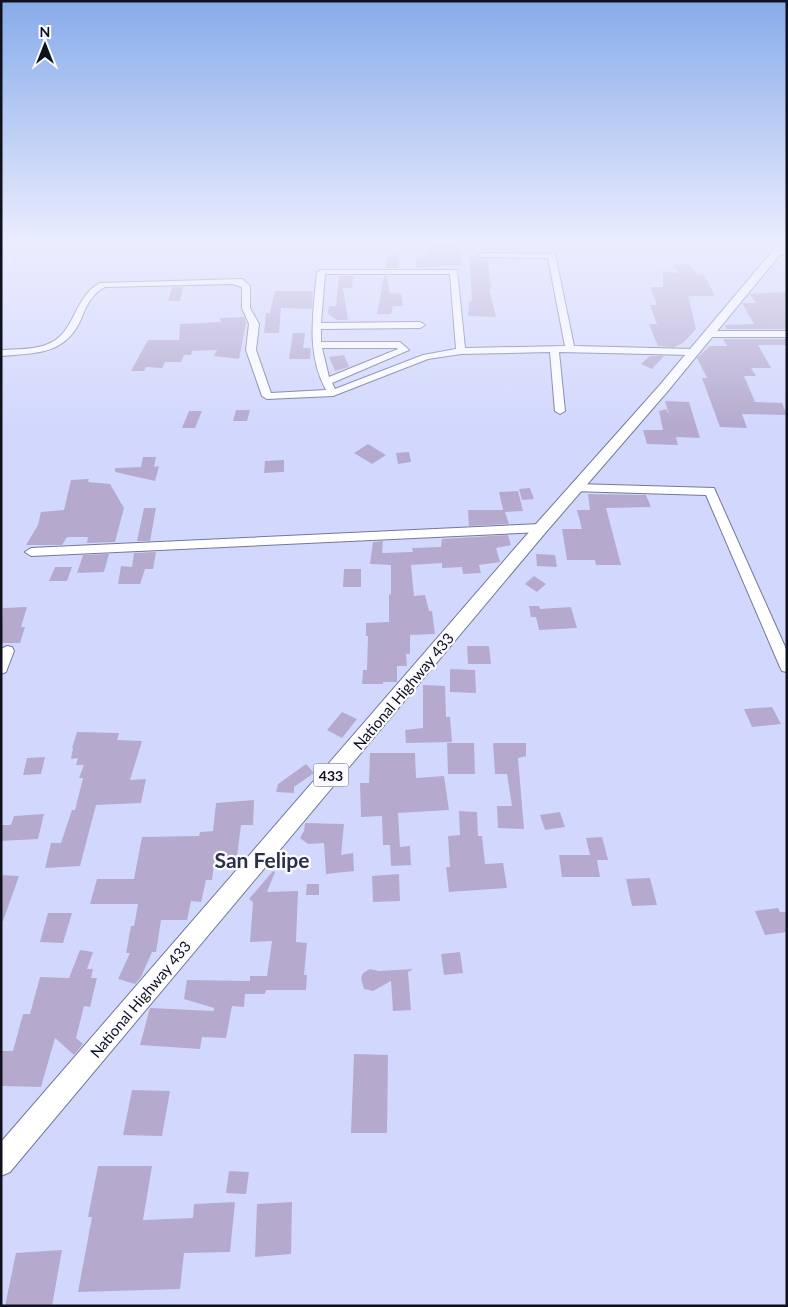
<svg xmlns="http://www.w3.org/2000/svg" width="788" height="1307" viewBox="0 0 788 1307" font-family="Lato,sans-serif">
  <rect width="100%" height="100%" fill="#d2d8fd"/>
  <!-- building -->
  <path fill="#b5aace" d="M 427,246 L 460,246 L 461,265 L 415,268 L 417,258 L 427,257 Z
    M 387,255 L 398,255 L 399,268 L 386,268 Z
    M 469,256 L 488,259 L 491,289 L 489,289 L 496,317 L 468,316 L 469,301 L 472,301 Z
    M 689,264 L 697,274 L 704,275 L 715,296 L 688,296 L 696,329 L 683,343 L 674,347 L 658,346 L 649,324 L 657,324 L 650,305 L 657,305 L 650,287 L 663,287 L 663,271 L 679,273 L 673,265 Z
    M 339,276 L 353,276 L 352,288 L 343,288 L 348,320 L 337,320 L 328,314 L 329,306 L 336,306 Z
    M 384,276 L 387,276 L 390,293 L 401,294 L 403,306 L 393,306 L 391,314 L 377,314 Z
    M 172,287 L 183,287 L 180,301 L 168,301 Z
    M 275,291 L 313,291 L 312,309 L 281,308 L 279,333 L 264,333 L 266,313 L 270,313 Z
    M 787,292 L 787,329 L 721,329 L 726,329 L 725,325 L 754,324 L 742,303 L 756,303 L 750,294 Z
    M 244,317 L 246,323 L 239,359 L 214,356 L 217,350 L 192,351 L 191,355 L 184,355 L 181,362 L 165,362 L 162,368 L 146,367 L 144,371 L 131,371 L 148,340 L 179,340 L 180,324 L 221,322 L 220,318 Z
    M 293,333 L 305,333 L 303,348 L 311,348 L 310,359 L 289,359 Z
    M 723,339 L 787,339 L 787,345 L 758,345 L 771,368 L 751,368 L 756,376 L 744,376 L 755,402 L 782,403 L 787,415 L 742,414 L 747,428 L 720,427 L 702,378 L 707,378 L 697,358 L 710,346 L 727,346 Z
    M 344,355 L 349,367 L 335,371 L 329,357 Z
    M 650,356 L 664,356 L 652,369 L 641,364 Z
    M 665,401 L 689,402 L 700,438 L 676,437 L 678,445 L 647,444 L 643,430 L 663,430 L 659,411 L 666,409 L 669,415 Z
    M 236,410 L 250,410 L 247,421 L 233,421 Z
    M 189,411 L 202,411 L 195,428 L 182,428 Z
    M 368,444 L 386,455 L 372,464 L 354,453 Z
    M 409,452 L 411,462 L 398,464 L 396,453 Z
    M 143,457 L 156,457 L 154,467 L 159,466 L 155,481 L 115,472 L 115,468 L 141,467 Z
    M 284,460 L 284,472 L 264,473 L 265,461 Z
    M 89,479 L 88,482 L 110,484 L 124,508 L 115,542 L 87,543 L 88,537 L 67,537 L 62,545 L 26,545 L 38,525 L 41,512 L 64,510 L 71,480 Z
    M 530,488 L 534,499 L 522,500 L 519,489 Z
    M 518,491 L 523,511 L 505,512 L 509,524 L 469,526 L 468,510 L 503,510 L 499,492 Z
    M 588,494 L 646,495 L 651,507 L 606,508 L 621,565 L 596,565 L 595,560 L 567,560 L 562,529 L 582,529 L 577,510 L 590,510 Z
    M 144,508 L 156,508 L 150,541 L 137,541 Z
    M 508,535 L 511,545 L 496,548 L 500,562 L 479,565 L 481,573 L 463,574 L 462,567 L 442,568 L 442,563 L 411,565 L 414,596 L 425,595 L 429,611 L 432,611 L 435,634 L 410,635 L 410,654 L 406,654 L 407,666 L 397,666 L 397,682 L 383,682 L 383,684 L 362,684 L 363,670 L 367,670 L 368,636 L 366,636 L 366,623 L 389,622 L 389,595 L 391,594 L 391,565 L 370,564 L 373,542 L 383,541 L 382,553 L 413,552 L 412,548 L 441,547 L 442,539 Z
    M 156,552 L 153,569 L 145,569 L 140,584 L 118,584 L 121,566 L 132,567 L 134,553 Z
    M 109,554 L 104,572 L 77,573 L 83,555 Z
    M 536,554 L 555,555 L 557,567 L 537,566 Z
    M 55,567 L 72,567 L 67,581 L 49,581 Z
    M 344,569 L 361,569 L 361,587 L 343,587 Z
    M 534,576 L 546,584 L 537,592 L 525,584 Z
    M 529,606 L 539,606 L 540,609 L 571,607 L 577,628 L 539,630 L 536,617 L 531,617 Z
    M 27,607 L 21,627 L 25,627 L 20,643 L 1,643 L 3,608 Z
    M 467,646 L 489,646 L 491,664 L 468,664 Z
    M 450,669 L 475,670 L 476,693 L 450,692 Z
    M 423,685 L 445,686 L 446,717 L 450,717 L 452,742 L 406,743 L 405,730 L 423,728 Z
    M 772,707 L 781,724 L 752,727 L 744,709 Z
    M 342,712 L 357,719 L 342,738 L 327,730 Z
    M 77,732 L 119,733 L 117,740 L 142,741 L 130,780 L 146,779 L 141,803 L 96,805 L 80,866 L 45,868 L 51,843 L 61,843 L 72,810 L 75,810 L 83,778 L 79,778 L 84,765 L 76,765 L 78,758 L 71,759 L 73,748 L 72,748 Z
    M 447,743 L 474,743 L 475,774 L 448,774 Z
    M 493,743 L 526,743 L 526,756 L 518,758 L 524,829 L 498,828 L 497,806 L 512,806 L 507,774 L 495,774 Z
    M 370,753 L 415,753 L 416,778 L 444,776 L 449,810 L 398,813 L 400,847 L 410,846 L 411,865 L 391,866 L 390,845 L 383,845 L 382,816 L 361,817 L 360,783 L 369,783 Z
    M 45,757 L 41,774 L 23,775 L 27,758 Z
    M 306,764 L 314,773 L 294,787 L 294,793 L 276,792 L 278,784 Z
    M 254,800 L 253,825 L 241,825 L 237,857 L 215,857 L 212,880 L 206,880 L 201,902 L 191,901 L 187,920 L 161,920 L 156,952 L 152,952 L 141,977 L 135,984 L 118,979 L 130,953 L 126,953 L 131,926 L 134,926 L 138,904 L 90,904 L 97,879 L 134,879 L 142,837 L 199,836 L 200,832 L 213,831 L 216,803 Z
    M 459,811 L 477,812 L 478,836 L 482,836 L 485,864 L 503,863 L 507,888 L 449,892 L 446,867 L 450,867 L 448,836 L 460,835 Z
    M 560,812 L 565,827 L 545,830 L 540,815 Z
    M 44,814 L 38,839 L 1,841 L 1,825 L 11,825 L 14,816 Z
    M 305,823 L 344,824 L 341,855 L 353,853 L 354,871 L 326,874 L 324,843 L 308,844 L 300,838 L 304,831 Z
    M 602,837 L 608,860 L 597,860 L 600,877 L 562,877 L 559,855 L 590,855 L 586,838 Z
    M 273,871 L 275,872 L 267,892 L 298,891 L 296,942 L 307,943 L 304,975 L 307,975 L 306,990 L 266,990 L 265,994 L 245,994 L 244,1007 L 232,1006 L 226,1038 L 202,1037 L 200,1049 L 140,1045 L 150,1008 L 214,1011 L 214,1008 L 184,999 L 187,980 L 250,981 L 250,976 L 267,976 L 272,941 L 250,942 L 253,902 L 249,899 Z
    M 399,874 L 400,901 L 373,902 L 372,876 Z
    M 1,875 L 19,876 L 3,921 L 1,921 Z
    M 650,878 L 657,905 L 632,906 L 626,879 Z
    M 307,884 L 319,884 L 319,895 L 306,895 Z
    M 778,908 L 780,912 L 787,912 L 787,932 L 765,935 L 755,911 Z
    M 48,913 L 72,913 L 63,943 L 40,942 Z
    M 80,950 L 93,952 L 87,969 L 93,969 L 91,978 L 97,978 L 90,1007 L 84,1006 L 76,1038 L 83,1044 L 74,1055 L 55,1038 L 41,1087 L 1,1086 L 1,1051 L 13,1051 L 23,1014 L 30,1014 L 40,977 L 69,978 Z
    M 460,952 L 463,973 L 444,975 L 441,954 Z
    M 370,969 L 379,971 L 413,969 L 408,972 L 411,1010 L 393,1011 L 391,981 L 373,991 L 364,989 L 361,978 L 363,973 Z
    M 354,1054 L 388,1055 L 387,1133 L 351,1133 Z
    M 132,1090 L 170,1091 L 162,1136 L 123,1135 Z
    M 98,1166 L 152,1166 L 143,1220 L 193,1218 L 194,1204 L 235,1202 L 230,1252 L 184,1253 L 180,1289 L 78,1292 L 92,1217 L 88,1217 Z
    M 229,1171 L 249,1172 L 246,1194 L 226,1193 Z
    M 292,1202 L 291,1254 L 255,1257 L 257,1204 Z
    M 62,1250 L 52,1306 L 5,1306 L 16,1253 Z"/>
  <g fill="none" stroke-linecap="round" stroke-linejoin="round">
    <defs>
      <path id="minor" d="M 777,250 L 787,251 L 787,255 L 774,254 L 774,250 Z
        M 483,253 L 555,254 L 574,346 L 693,349 L 698,352 L 693,355 L 559,352 L 565,411 L 560,414 L 555,411 L 550,352 L 461,354 L 428,359 L 333,396 L 267,399 L 262,396 L 246,350 L 249,324 L 242,308 L 242,287 L 232,284 L 105,287 C 92,294 87,304 82,317 C 66,355 37,353 1,356 L 1,350 C 17,349 34,350 48,344 C 76,333 73,297 100,283 L 242,279 L 250,286 L 250,308 L 259,324 L 256,350 L 271,393 L 326,390 C 306,353 313,315 317,272 L 321,270 L 457,270 L 465,348 L 565,346 L 548,258 L 480,257 L 479,255 ZM 325,274 L 450,274 L 456,349 L 423,355 L 335,389 L 332,383 L 409,350 L 400,342 L 321,342 L 321,329 L 420,328 L 425,325 L 420,322 L 321,323 ZM 322,348 L 397,348 L 398,349 L 329,377 Z
        M 787,331 L 787,337 L 708,337 L 703,334 L 708,331 Z
        M 576,484 L 714,488 L 787,651 L 787,672 L 782,671 L 780,667 L 706,495 L 572,491 L 572,485 Z
        M 541,524 L 547,528 L 541,532 L 31,556 L 25,552 L 31,548 Z
        M 7,646 L 12,647 L 14,651 L 6,672 L 1,674 L 1,649 Z"/>
      <path id="major" d="M 780,242 L 787,242 L 787,246 L 667,392 L 546,532 L 10,1172 L 1,1176 L 1,1142 L 536,524 L 659,386 Z"/>
    </defs>
    <!-- minor casing -->
    <use href="#minor" stroke="#737899" stroke-width="2"/>
    <!-- major casing -->
    <use href="#major" stroke="#737899" stroke-width="2"/>
    <!-- minor -->
    <use href="#minor" fill="#fff" fill-rule="evenodd"/>
    <!-- major -->
    <use href="#major" fill="#fff" fill-rule="evenodd"/>
  </g>
  <!-- sky -->
  <linearGradient id="sky" x2="0" y2="1"><stop stop-color="#87abea"/><stop offset="0.57" stop-color="#ebedfe"/><stop offset="1" stop-color="#ebedfe" stop-opacity="0"/></linearGradient>
  <rect width="788" height="425" fill="url(#sky)"/>
  <g text-anchor="middle" dominant-baseline="central" stroke-width="4.5" stroke-linejoin="round" paint-order="stroke">
    <!-- shield labels -->
    <rect fill="#fbfbff" stroke="#565761" stroke-width="1" x="313.5" y="763.5" width="35" height="23" rx="4"/>
    <g font-size="14" font-weight="bold" fill="#0f111d">
      <text x="331" y="775">433</text>
    </g>
    <!-- street labels -->
    <g font-size="15" fill="#0f111d" stroke="#fbfbff">
      <text transform="translate(403 691) rotate(-50)">National Highway 433</text>
      <text transform="translate(140 999) rotate(-50)">National Highway 433</text>
    </g>
    <!-- near-quarter labels -->
    <g font-size="21" font-weight="bold" fill="#2c2f4c" stroke="#fbfbff">
      <text x="262" y="859">San Felipe</text>
    </g>
  </g>
  <!-- border -->
  <rect width="788" height="1307" fill="none" stroke="#0f111d" stroke-width="5"/>
  <!-- north arrow -->
  <g transform="translate(45 45)" stroke="#fbfbff" stroke-width="4" paint-order="stroke">
  <path d="M0-4L9 19L0 12L-9 19Z" fill="#0f111d"/>
  <text y="-8" font-size="14" font-weight="bold" text-anchor="middle" fill="#0f111d">N</text>
  </g>
</svg>
